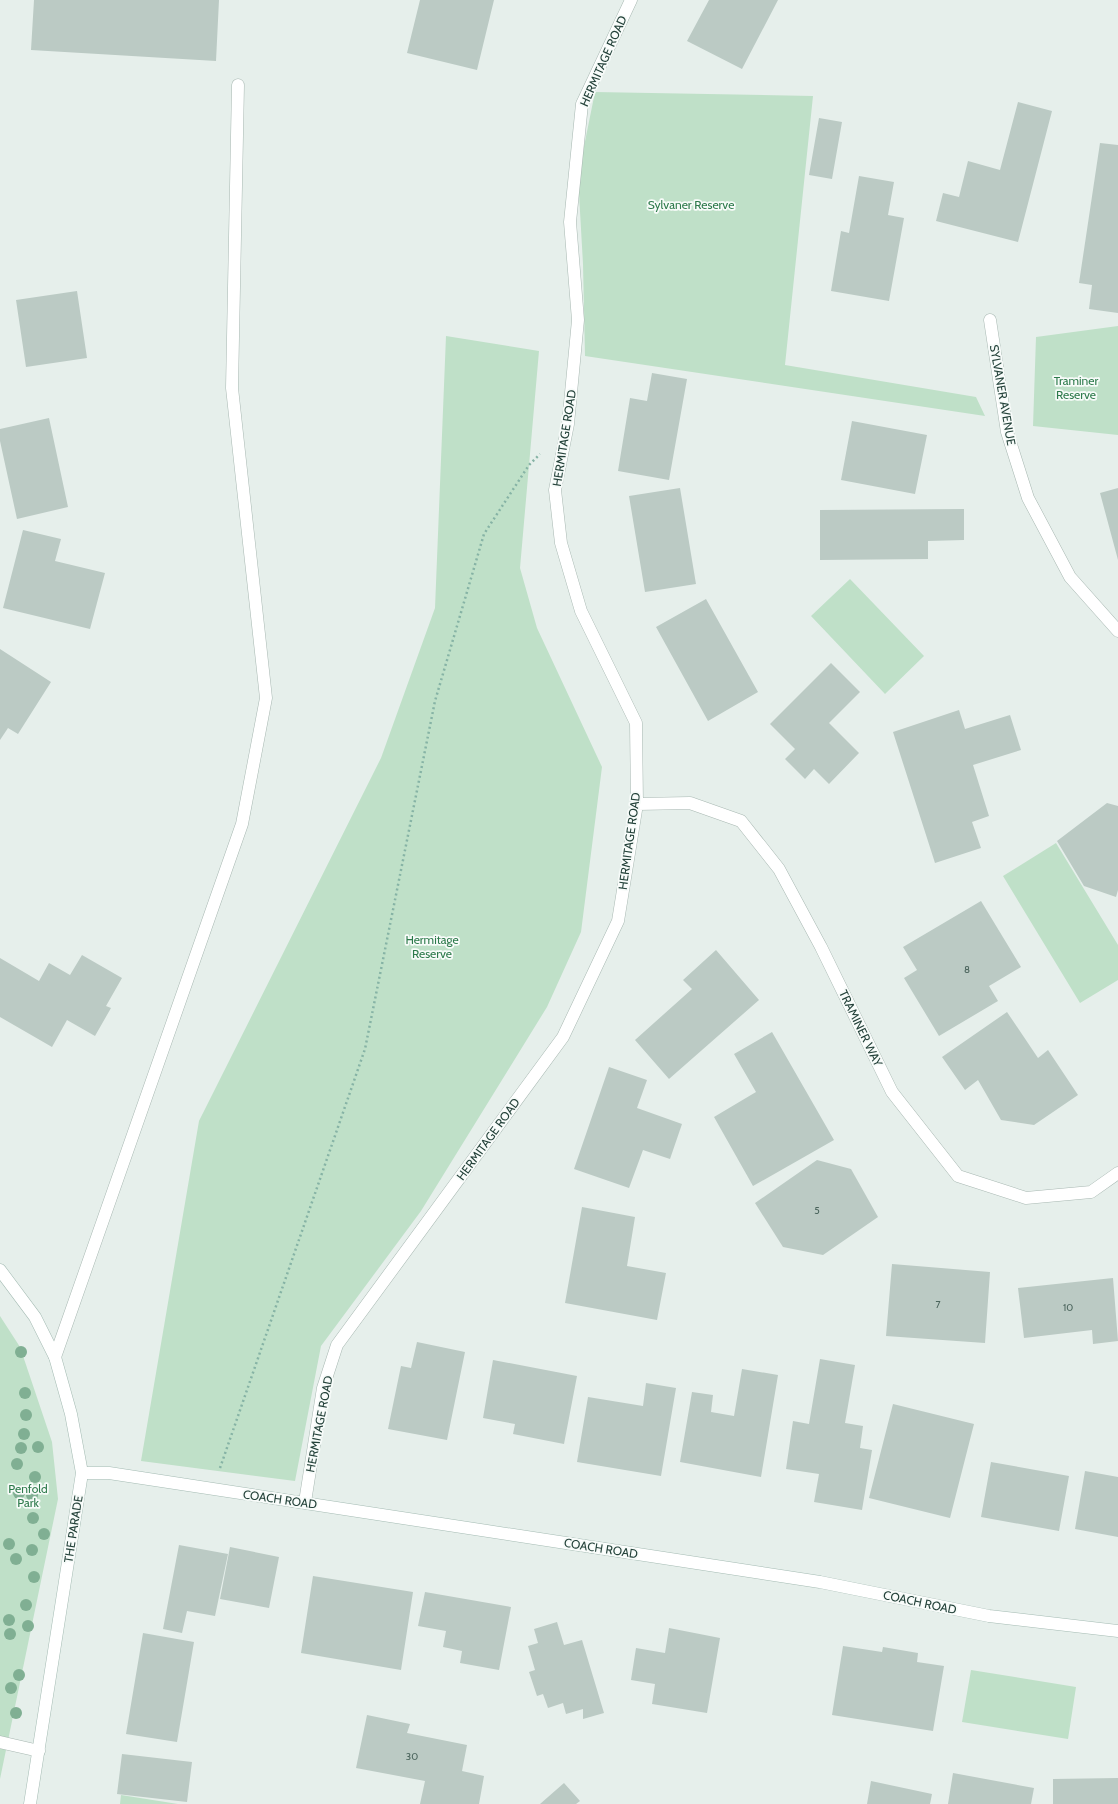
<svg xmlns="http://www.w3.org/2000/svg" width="1118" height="1804" viewBox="0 0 1118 1804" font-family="Cabin,sans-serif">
  <rect width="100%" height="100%" fill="#e6efeb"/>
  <!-- green -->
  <path fill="#bfe0c8" d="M 595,92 L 813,96 L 785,365 L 976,397 L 985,416 L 585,356 L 583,264 L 578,176 Z
    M 1118,326 L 1118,435 L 1033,426 L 1036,337 Z
    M 446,336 L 539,351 L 520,568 L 537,628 L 602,767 L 581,932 L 547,1007 L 421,1211 L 321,1346 L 295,1481 L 141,1461 L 199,1121 L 381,758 L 435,608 Z
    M 850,579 L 924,656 L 885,694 L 811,616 Z
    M 1056,843 L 1118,945 L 1118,980 L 1080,1003 L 1003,876 Z
    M 0,1316 L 20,1347 L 52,1442 L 58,1499 L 0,1779 Z
    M 971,1670 L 1076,1687 L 1068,1739 L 962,1722 Z
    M 121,1795 L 178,1804 L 120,1804 Z"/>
  <!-- building -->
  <path fill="#bbcac4" d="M 34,0 L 219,0 L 216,61 L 31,50 Z
    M 420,0 L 494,0 L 477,70 L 407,53 Z
    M 709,0 L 778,0 L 742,69 L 687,41 Z
    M 1018,102 L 1052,111 L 1018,242 L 936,221 L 943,193 L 959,197 L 968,161 L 1000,170 Z
    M 819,118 L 842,122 L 832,179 L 809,175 Z
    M 1100,143 L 1118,145 L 1118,313 L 1089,309 L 1092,285 L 1079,283 Z
    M 859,176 L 894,182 L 888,215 L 904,218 L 889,301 L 831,291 L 841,231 L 849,233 Z
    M 77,291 L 87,358 L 26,367 L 16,300 Z
    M 652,373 L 687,379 L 669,480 L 618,471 L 630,398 L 647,401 Z
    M 49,418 L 68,507 L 17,519 L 0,441 L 0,429 Z
    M 852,421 L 927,435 L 915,494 L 841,480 Z
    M 680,488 L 696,584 L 645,592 L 629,496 Z
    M 1118,488 L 1118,560 L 1100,493 Z
    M 964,509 L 964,540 L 928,541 L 928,559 L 820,560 L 820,510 Z
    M 23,530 L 61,539 L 55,561 L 105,573 L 90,629 L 3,608 Z
    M 706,599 L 758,692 L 708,721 L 656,627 Z
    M 0,649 L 51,682 L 18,734 L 8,728 L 0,740 Z
    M 831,663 L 860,692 L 829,723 L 859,753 L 829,784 L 814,769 L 805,779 L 785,759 L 795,749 L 770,724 Z
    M 959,710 L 965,729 L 1010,715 L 1021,750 L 973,765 L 989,816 L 972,822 L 981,848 L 935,863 L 893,732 Z
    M 1107,803 L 1118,806 L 1118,890 L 1116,897 L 1084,886 L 1057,841 Z
    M 981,901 L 1021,967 L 989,986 L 998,1001 L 939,1036 L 904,978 L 917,970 L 903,947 Z
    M 716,950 L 759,1000 L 669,1079 L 635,1040 L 692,989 L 683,980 Z
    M 82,955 L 122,978 L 106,1006 L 111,1008 L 95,1036 L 67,1020 L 52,1047 L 0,1017 L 0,958 L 39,981 L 49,963 L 70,975 Z
    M 1007,1012 L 1038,1058 L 1048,1050 L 1078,1095 L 1034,1125 L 1001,1120 L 978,1080 L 965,1090 L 942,1057 Z
    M 772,1032 L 834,1140 L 753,1186 L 714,1117 L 756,1092 L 734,1054 Z
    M 609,1067 L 647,1080 L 637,1108 L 682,1124 L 670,1159 L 643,1150 L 629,1188 L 574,1169 Z
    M 817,1160 L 851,1169 L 878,1217 L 823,1255 L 783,1247 L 755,1203 Z
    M 582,1207 L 635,1217 L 627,1266 L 666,1273 L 657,1320 L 565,1303 Z
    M 892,1264 L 990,1272 L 985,1343 L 886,1336 Z
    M 1113,1278 L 1118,1341 L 1093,1344 L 1092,1330 L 1024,1338 L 1018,1288 Z
    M 417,1342 L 465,1352 L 447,1440 L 388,1429 L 401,1366 L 411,1368 Z
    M 820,1359 L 855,1365 L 845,1423 L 863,1426 L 860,1448 L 872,1450 L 862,1510 L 814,1502 L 819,1474 L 786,1469 L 793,1421 L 809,1424 Z
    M 493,1360 L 577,1376 L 564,1444 L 513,1434 L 515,1424 L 483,1418 Z
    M 742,1369 L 778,1375 L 761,1477 L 680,1462 L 692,1392 L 713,1395 L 711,1412 L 734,1416 Z
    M 646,1383 L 676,1388 L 661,1476 L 577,1462 L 588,1397 L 643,1406 Z
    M 893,1404 L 974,1424 L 950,1518 L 869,1498 Z
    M 991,1462 L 1069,1476 L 1059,1531 L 981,1517 Z
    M 1085,1471 L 1118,1477 L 1118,1537 L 1075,1529 Z
    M 179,1545 L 228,1554 L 215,1616 L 187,1611 L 182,1633 L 163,1629 Z
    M 230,1547 L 279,1557 L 269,1608 L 220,1599 Z
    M 313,1576 L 413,1592 L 401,1670 L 301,1653 Z
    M 425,1592 L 511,1607 L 499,1670 L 460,1663 L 462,1651 L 443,1647 L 446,1631 L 418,1626 Z
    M 557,1622 L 564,1645 L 582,1640 L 604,1713 L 583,1719 L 583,1709 L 566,1714 L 563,1703 L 548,1708 L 543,1694 L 537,1696 L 529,1672 L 535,1670 L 528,1646 L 538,1643 L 534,1629 Z
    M 669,1628 L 720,1638 L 707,1713 L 652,1704 L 655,1684 L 631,1680 L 636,1648 L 665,1653 Z
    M 143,1633 L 194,1642 L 177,1742 L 126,1734 Z
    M 843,1646 L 882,1652 L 883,1647 L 918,1653 L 917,1662 L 944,1666 L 933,1731 L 832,1715 Z
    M 367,1715 L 410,1724 L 407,1733 L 467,1745 L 462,1771 L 484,1776 L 479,1804 L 420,1804 L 425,1781 L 356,1768 Z
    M 122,1754 L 192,1762 L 187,1802 L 117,1794 Z
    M 953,1773 L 1034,1788 L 1031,1804 L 948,1804 Z
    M 1118,1778 L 1118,1804 L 1053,1804 L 1053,1779 Z
    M 871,1781 L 932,1794 L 930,1804 L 867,1804 Z
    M 564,1783 L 580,1801 L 576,1804 L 540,1804 Z"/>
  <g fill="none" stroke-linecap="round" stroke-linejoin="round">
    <defs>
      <path id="lane" d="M 55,1357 L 242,824 L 266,698 L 232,388 L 238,85
        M 0,1742 L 39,1751"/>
      <path id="street" d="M 990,320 L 1007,432 L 1028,498 L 1070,577 L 1118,631
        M 637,804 L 690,803 L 741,821 L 779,869 L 821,947 L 892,1092 L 958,1176 L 1026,1198 L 1091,1192 L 1118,1173
        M 305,1502 L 323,1388 L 337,1345 L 563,1037 L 618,921 L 637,804 L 636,723 L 581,611 L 561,543 L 555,490 L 568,424 L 578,320 L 570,222 L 582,104 L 631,0"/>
      <path id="secondary" d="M 0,1270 L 35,1317 L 55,1357 L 71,1414 L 82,1473 L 30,1804
        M 82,1473 L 109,1473 L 820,1582 L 989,1616 L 1118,1631"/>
    </defs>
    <!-- lane casing -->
    <use href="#lane" stroke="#a8b8b2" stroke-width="13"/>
    <!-- street casing -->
    <use href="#street" stroke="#a8b8b2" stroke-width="13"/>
    <!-- secondary casing -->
    <use href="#secondary" stroke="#a4bbb3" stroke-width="13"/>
    <!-- path -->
    <path stroke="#86b3a5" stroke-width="2.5" stroke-dasharray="2 3" stroke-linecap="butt" d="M 220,1468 L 365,1049 L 435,701 L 484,534 L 529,465 L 540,454"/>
    <!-- lane -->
    <use href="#lane" stroke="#fff" stroke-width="12"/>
    <!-- street -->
    <use href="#street" stroke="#fff" stroke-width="12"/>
    <!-- secondary -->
    <use href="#secondary" stroke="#fff" stroke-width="12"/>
  </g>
  <!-- trees -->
  <g fill="#80af93">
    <circle cx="21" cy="1352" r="6"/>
    <circle cx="25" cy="1393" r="6"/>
    <circle cx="26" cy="1415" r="6"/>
    <circle cx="24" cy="1434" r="6"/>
    <circle cx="38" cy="1447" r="6"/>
    <circle cx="21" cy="1448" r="6"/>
    <circle cx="17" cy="1464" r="6"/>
    <circle cx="35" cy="1477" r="6"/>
    <circle cx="19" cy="1493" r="6"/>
    <circle cx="32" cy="1495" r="6"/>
    <circle cx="33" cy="1518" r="6"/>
    <circle cx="44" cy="1534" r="6"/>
    <circle cx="9" cy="1544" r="6"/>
    <circle cx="32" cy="1550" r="6"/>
    <circle cx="16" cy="1559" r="6"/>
    <circle cx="34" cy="1577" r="6"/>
    <circle cx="26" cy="1605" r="6"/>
    <circle cx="9" cy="1620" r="6"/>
    <circle cx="28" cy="1626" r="6"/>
    <circle cx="10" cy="1634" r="6"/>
    <circle cx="19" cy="1675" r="6"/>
    <circle cx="11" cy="1688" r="6"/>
    <circle cx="16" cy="1713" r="6"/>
  </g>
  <g text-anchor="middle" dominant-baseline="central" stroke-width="3.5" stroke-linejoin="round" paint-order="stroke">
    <!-- number labels -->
    <g font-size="10" fill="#4a645c">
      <text x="967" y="969">8</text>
      <text x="817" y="1210">5</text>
      <text x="938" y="1304">7</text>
      <text x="1068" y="1307">10</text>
      <text x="412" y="1756">30</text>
    </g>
    <!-- street labels -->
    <g font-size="12" fill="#24423a" stroke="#f7fbf9">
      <text transform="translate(603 61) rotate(-66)">HERMITAGE ROAD</text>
      <text transform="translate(1003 395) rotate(80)">SYLVANER AVENUE</text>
      <text transform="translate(564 438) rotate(-81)">HERMITAGE ROAD</text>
      <text transform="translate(629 841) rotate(-82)">HERMITAGE ROAD</text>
      <text transform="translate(861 1028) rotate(64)">TRAMINER WAY</text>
      <text transform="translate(488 1139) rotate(-54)">HERMITAGE ROAD</text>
      <text transform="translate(319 1424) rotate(-79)">HERMITAGE ROAD</text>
      <text transform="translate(280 1499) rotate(8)">COACH ROAD</text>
      <text transform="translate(73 1529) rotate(-81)">THE PARADE</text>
      <text transform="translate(601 1548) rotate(9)">COACH ROAD</text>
      <text transform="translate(920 1602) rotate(12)">COACH ROAD</text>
    </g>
    <!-- park labels -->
    <g font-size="12" fill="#2d7a4b" stroke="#f7fbf9">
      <text x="691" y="204">Sylvaner Reserve</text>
      <text x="1076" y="380">Traminer<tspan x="1076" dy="14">Reserve</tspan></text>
      <text x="432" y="939">Hermitage<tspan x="432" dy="14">Reserve</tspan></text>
      <text x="28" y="1488">Penfold<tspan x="28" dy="14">Park</tspan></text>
    </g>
  </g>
</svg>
